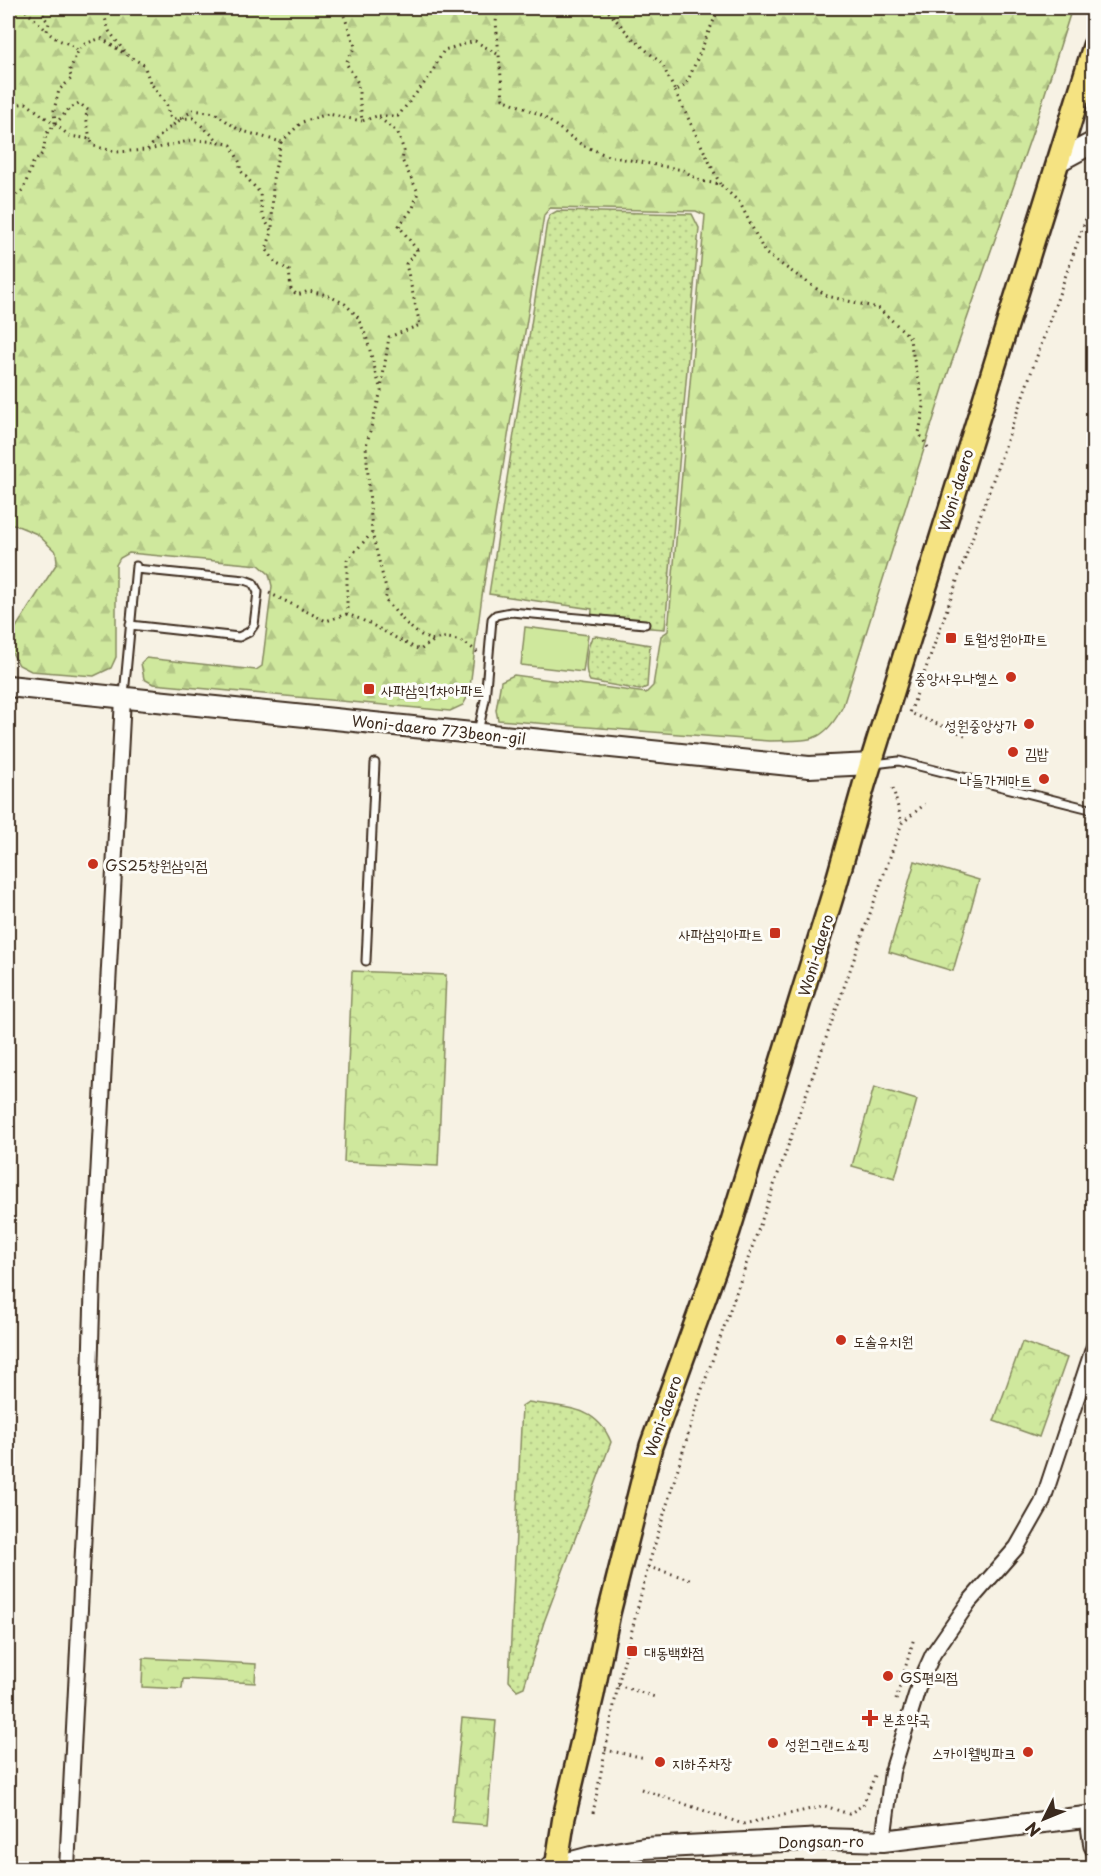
<svg xmlns="http://www.w3.org/2000/svg" width="1101" height="1876" viewBox="0 0 1101 1876" font-family="'Playpen Sans','Poor Story',sans-serif">
  <defs>
    <pattern id="grass-dots" width="8" height="8" patternUnits="userSpaceOnUse" patternTransform="scale(1.5)"><rect width="8" height="8" fill="#cfe89d"/><path d="M2 2h.1M6 6h.1" fill="none" stroke="#b3c787" stroke-width="1.8" stroke-linecap="round"/></pattern>
    <pattern id="forest-firs" width="22" height="20" patternUnits="userSpaceOnUse" patternTransform="scale(1.5)"><rect width="22" height="20" fill="#cfe89d"/><path d="M5 1l3.5 6h-7zM16 11l3.5 6h-7z" fill="#b3c787"/></pattern>
    <pattern id="park-crowns" width="20" height="18" patternUnits="userSpaceOnUse" patternTransform="scale(1.5)"><rect width="20" height="18" fill="#cfe89d"/><path d="M2 6a3 3 0 1 1 6 0M12 15a3 3 0 1 1 6 0" fill="none" stroke="#b3c787"/></pattern>
  </defs>
  <rect width="100%" height="100%" fill="#f7f2e4"/>
  <filter id="ink" filterUnits="userSpaceOnUse"><feTurbulence type="fractalNoise" baseFrequency=".0167" numOctaves="2"/><feDisplacementMap in="SourceGraphic" scale="12" xChannelSelector="R" yChannelSelector="G"/><feConvolveMatrix kernelMatrix="1 2 1 2 8 2 1 2 1" color-interpolation-filters="sRGB"/></filter>
  <g filter="url(#ink)">
    <!-- grass -->
    <path fill="url(#grass-dots)" stroke="#85895e" stroke-width="1.5" d="M 557,211 L 692,214 L 699,228 L 665,629 L 591,624 L 592,609 L 489,594 L 547,222 L 550,215 Z
      M 596,636 L 650,645 L 647,687 L 640,690 L 590,681 C 583,671 587,648 592,637 Z
      M 528,1402 C 563,1408 596,1404 611,1442 L 544,1622 L 524,1687 L 517,1690 L 509,1681 L 522,1406 Z"/>
    <!-- forest -->
    <path fill="url(#forest-firs)" stroke="#85895e" stroke-width="1.5" d="M 8,8 L 1072,8 L 1034,128 L 948,373 L 843,706 C 823,745 809,740 769,741 L 498,720 L 496,710 L 501,681 L 514,675 L 646,693 L 653,686 L 661,636 L 668,631 L 705,215 L 696,211 L 550,208 L 544,215 L 482,596 L 469,694 L 463,705 L 450,711 L 153,684 L 144,679 L 141,663 L 146,658 L 256,670 L 262,666 L 272,586 L 269,574 L 259,565 L 129,553 L 120,558 L 116,565 L 116,657 L 111,668 L 94,676 L 31,671 L 19,665 L 10,649 L 15,629 L 57,563 L 56,552 L 37,534 L 8,522 Z"/>
    <!-- park -->
    <path fill="url(#park-crowns)" stroke="#85895e" stroke-width="1.5" d="M 915,861 L 979,880 L 953,971 L 889,952 Z
      M 352,971 L 446,975 L 438,1166 L 344,1162 Z
      M 874,1087 L 917,1100 L 895,1178 L 852,1166 Z
      M 1022,1342 L 1067,1358 L 1039,1437 L 994,1421 Z
      M 143,1658 L 256,1664 L 255,1683 L 183,1679 L 182,1689 L 142,1687 Z
      M 462,1718 L 496,1721 L 487,1825 L 452,1822 Z"/>
    <!-- garden -->
    <path fill="#cfe89d" stroke="#85895e" stroke-width="1.5" d="M 525,627 L 588,635 L 583,672 L 521,665 Z"/>
    <g fill="none" stroke-linecap="round" stroke-linejoin="round">
      <defs>
        <path id="lane" d="M 130,625 L 239,637 L 249,632 L 254,625 L 258,592 L 253,583 L 245,580 L 136,569
          M 124,695 L 136,566
          M 478,732 L 485,700 L 492,619 L 496,615 L 511,612 L 645,624
          M 874,764 L 899,761 L 1094,810
          M 366,961 L 375,763
          M 1084,1819 L 1088,1847 L 1094,1859"/>
        <path id="street" d="M 883,1841 L 892,1772 L 919,1685 L 933,1654 L 969,1602 L 1017,1547 L 1042,1503 L 1094,1346
          M 67,1868 L 88,1450 L 93,1274 L 123,698"/>
        <path id="secondary" d="M 1057,162 L 1094,142
          M 8,686 L 809,767 L 871,764
          M 549,1868 L 591,1857 L 644,1848 L 824,1839 L 883,1841 L 1094,1816"/>
        <path id="primary" d="M 556,1868 L 564,1817 L 593,1694 L 609,1613 L 651,1446 L 729,1231 L 836,884 L 864,785 L 1094,46"/>
      </defs>
      <!-- lane casing -->
      <use href="#lane" stroke="#3b2a1e" stroke-width="11"/>
      <!-- street casing -->
      <use href="#street" stroke="#3b2a1e" stroke-width="18"/>
      <!-- secondary casing -->
      <use href="#secondary" stroke="#3b2a1e" stroke-width="24"/>
      <!-- primary casing -->
      <use href="#primary" stroke="#3b2a1e" stroke-width="26"/>
      <!-- path -->
      <path stroke="#3b2a1e" stroke-width="3" stroke-dasharray="1.5 4.5" stroke-linecap="butt" d="M 45,8 L 43,16 L 49,23 L 47,31 C 59,44 68,40 78,51 L 85,44 L 101,38 L 125,54
        M 102,8 L 109,31 L 127,55 L 144,65 L 150,82 L 168,107 L 168,114 L 172,119 L 193,118 L 220,142 L 231,145 L 240,163 L 240,170 L 260,193 L 262,215 L 272,232 L 266,249 L 277,264 L 289,270 L 291,289 L 297,295 L 309,291 L 327,295 L 345,304 L 357,316 L 366,336 L 381,391 L 366,446 L 372,533 L 387,593 L 385,600 C 398,614 411,632 429,639 C 436,641 440,637 447,638 C 458,639 470,645 478,653
        M 336,8 L 342,10 L 342,8
        M 498,8 L 496,22 L 503,99 L 541,115 L 582,145 L 608,156 L 683,170 L 700,181 L 720,184 L 740,203 L 765,253 L 827,296 L 878,308 L 909,336 L 924,406 L 919,433 L 930,451
        M 585,8 L 608,11 L 631,37 L 662,64 L 675,91 L 686,85 L 719,8
        M 8,9 L 25,10 L 47,31
        M 342,10 L 355,46 L 346,63 L 358,83 L 362,121 L 377,116 L 398,133 L 404,151 L 402,160 L 418,192 L 413,208 L 399,226 L 417,250 L 406,264 L 420,325 L 389,337 L 381,389
        M 675,91 L 720,184
        M 8,106 L 26,103 L 70,136 L 90,139 L 94,146 L 116,152 L 147,150 L 164,132 L 193,110 L 215,113 L 239,130 L 281,142 L 273,179 L 272,231
        M 379,116 L 398,116 L 430,76 L 444,50 L 475,41 L 499,55
        M 55,123 L 54,110 L 59,90 L 72,78 L 69,72 L 78,51
        M 281,142 L 302,122 L 328,114 L 362,121
        M 148,150 L 193,140 L 219,142
        M 8,222 L 10,219 L 12,198 L 23,190 L 33,163 L 43,153 L 46,134 L 69,109 L 79,103 L 88,110 L 86,116 L 90,139
        M 372,533 L 347,560 L 347,614 C 373,623 395,639 420,650 L 435,640
        M 269,593 L 326,621 L 347,614
        M 965,735 L 910,713 L 1094,196
        M 893,788 L 902,823
        M 648,1567 L 693,1580
        M 618,1685 L 655,1697
        M 896,1700 L 914,1638
        M 605,1750 L 646,1758
        M 641,1789 L 743,1824 L 825,1806 L 849,1814 L 863,1805 L 876,1773
        M 593,1813 L 618,1685 L 648,1567 L 701,1392 L 902,823 L 925,804"/>
      <!-- lane -->
      <use href="#lane" stroke="#fdfcf7" stroke-width="7"/>
      <!-- street -->
      <use href="#street" stroke="#fdfcf7" stroke-width="14"/>
      <!-- secondary -->
      <use href="#secondary" stroke="#fdfcf7" stroke-width="20"/>
      <!-- primary -->
      <use href="#primary" stroke="#f5e382" stroke-width="21"/>
    </g>
  </g>
  <!-- markers -->
  <g fill="#c8321e" stroke="#fdfcf7" stroke-width="2">
    <rect x="945" y="632" width="12" height="12" rx="3"/>
    <circle cx="1011" cy="677" r="6"/>
    <rect x="363" y="683" width="12" height="12" rx="3"/>
    <circle cx="1029" cy="724" r="6"/>
    <circle cx="1013" cy="752" r="6"/>
    <circle cx="1044" cy="779" r="6"/>
    <circle cx="93" cy="864" r="6"/>
    <rect x="769" y="927" width="12" height="12" rx="3"/>
    <circle cx="841" cy="1340" r="6"/>
    <rect x="626" y="1645" width="12" height="12" rx="3"/>
    <circle cx="888" cy="1676" r="6"/>
    <path d="M867 1709h6v6h6v6h-6v6h-6v-6h-6v-6h6z"/>
    <circle cx="773" cy="1743" r="6"/>
    <circle cx="1028" cy="1752" r="6"/>
    <circle cx="660" cy="1762" r="6"/>
  </g>
  <g text-anchor="middle" dominant-baseline="central" stroke-width="6" stroke-linejoin="round" paint-order="stroke">
    <!-- street labels -->
    <g font-size="15" fill="#3b2a1e" stroke="#fdfcf7">
      <text transform="translate(955 490) rotate(-73)">Woni-daero</text>
      <text transform="translate(439 729) rotate(6)">Woni-daero 773beon-gil</text>
      <text transform="translate(815 955) rotate(-73)">Woni-daero</text>
      <text transform="translate(662 1416) rotate(-71)">Woni-daero</text>
      <text transform="translate(821 1841) rotate(-1)">Dongsan-ro</text>
    </g>
    <!-- poi labels -->
    <g font-size="15" fill="#3b2a1e" stroke="#fdfcf7" text-anchor="start">
      <text x="963" y="638">토월성원아파트</text>
      <text x="999" y="677" text-anchor="end">중앙사우나헬스</text>
      <text x="381" y="689">사파삼익1차아파트</text>
      <text x="1017" y="724" text-anchor="end">성원중앙상가</text>
      <text x="1025" y="752">김밥</text>
      <text x="1032" y="779" text-anchor="end">나들가게마트</text>
      <text x="105" y="864">GS25창원삼익점</text>
      <text x="763" y="933" text-anchor="end">사파삼익아파트</text>
      <text x="853" y="1340">도솔유치원</text>
      <text x="644" y="1651">대동백화점</text>
      <text x="900" y="1676">GS편의점</text>
      <text x="882" y="1718">본초약국</text>
      <text x="785" y="1743">성원그랜드쇼핑</text>
      <text x="1016" y="1752" text-anchor="end">스카이웰빙파크</text>
      <text x="672" y="1762">지하주차장</text>
    </g>
  </g>
  <!-- margin -->
  <rect width="1101" height="1876" fill="none" stroke="#fdfcf7" stroke-width="30"/>
  <rect x="15" y="15" width="1071" height="1846" fill="none" stroke="#3b2a1e" stroke-width="2" filter="url(#ink)"/>
  <!-- north arrow -->
  <g transform="translate(1044 1819) rotate(227)" stroke="#fdfcf7" stroke-width="4.5" paint-order="stroke">
  <path d="M0-4.5L10 22L0 15L-10 22Z" fill="#3b2a1e"/>
  <text y="-9" font-size="16" font-weight="bold" text-anchor="middle" fill="#3b2a1e">N</text>
  </g>
</svg>
